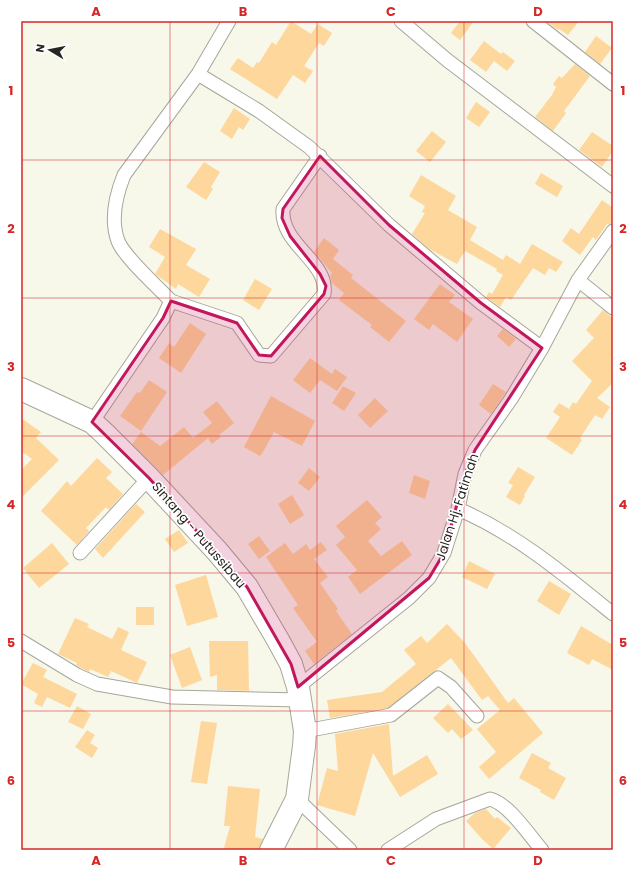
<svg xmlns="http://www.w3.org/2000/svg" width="634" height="871" viewBox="0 0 634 871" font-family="Poppins,sans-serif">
  <rect width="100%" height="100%" fill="#f7f7ea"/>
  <!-- building -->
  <path fill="#fed79c" d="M 291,21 L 311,34 L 318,24 L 332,33 L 324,46 L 319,43 L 304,66 L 313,71 L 305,83 L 293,75 L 277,99 L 230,69 L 238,58 L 253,68 L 257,62 L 259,63 L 272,42 L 276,45 Z
    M 460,21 L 474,21 L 460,40 L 451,33 Z
    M 546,21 L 579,21 L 568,35 L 559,29 L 558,30 Z
    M 596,36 L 612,48 L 600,64 L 585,52 Z
    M 484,41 L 501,54 L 503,52 L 515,61 L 507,71 L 494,61 L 486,72 L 470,60 Z
    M 575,64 L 590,76 L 564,111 L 566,113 L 553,131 L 535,117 L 552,95 L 556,87 L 553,84 L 559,76 L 562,78 Z
    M 476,102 L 490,112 L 479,127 L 466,118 Z
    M 234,108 L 250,119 L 243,130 L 239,127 L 232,139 L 220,131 Z
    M 432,131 L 446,142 L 430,162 L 416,151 Z
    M 592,132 L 613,146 L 613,151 L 602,167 L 579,150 Z
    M 204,162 L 220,172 L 211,187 L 213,189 L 206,200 L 186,187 Z
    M 541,173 L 563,186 L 557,197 L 535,184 Z
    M 421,175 L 456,196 L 448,210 L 477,227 L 470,240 L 503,260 L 506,255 L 520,264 L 532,244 L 563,262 L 556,272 L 549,268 L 545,275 L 533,268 L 511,300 L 506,297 L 500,307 L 486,297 L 489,292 L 492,294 L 503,275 L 496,271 L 497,269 L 465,251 L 457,264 L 429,249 L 412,234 L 425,213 L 422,212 L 425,206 L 409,196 Z
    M 602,200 L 613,208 L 613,220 L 610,224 L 607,224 L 596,240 L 593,237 L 580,255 L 562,241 L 571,228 L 579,234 Z
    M 160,229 L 196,249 L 186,265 L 210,279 L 199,297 L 178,284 L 176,289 L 155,274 L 165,257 L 149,247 Z
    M 324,238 L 339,250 L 333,259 L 353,275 L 351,278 L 406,321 L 389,342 L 370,327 L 372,325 L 339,300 L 344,293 L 332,283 L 330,276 L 332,273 L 314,252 Z
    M 255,279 L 272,289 L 259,310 L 243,300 Z
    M 440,284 L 455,295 L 449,302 L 473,319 L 457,342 L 433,324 L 429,330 L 414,319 Z
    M 603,310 L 613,318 L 613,383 L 597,398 L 610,407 L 602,419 L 595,415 L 580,438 L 582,440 L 572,455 L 546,438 L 560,417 L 553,412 L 559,403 L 569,409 L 573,402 L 576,404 L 592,381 L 572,361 L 594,338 L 586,330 Z
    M 190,323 L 206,334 L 181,373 L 159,358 L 169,343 L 174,347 Z
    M 503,329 L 516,339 L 509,347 L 497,336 Z
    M 310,358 L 332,374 L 335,369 L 347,377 L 337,391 L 320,380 L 310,393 L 293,380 Z
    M 149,380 L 167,392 L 141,431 L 120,416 L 137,392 L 140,393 Z
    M 493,384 L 506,392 L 491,414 L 479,405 Z
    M 343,386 L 356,393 L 344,411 L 332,403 Z
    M 271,396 L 315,421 L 302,446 L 274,432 L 263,452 L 260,456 L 244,447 Z
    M 375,398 L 388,411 L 370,428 L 358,415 Z
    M 217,401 L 234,423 L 219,435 L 221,437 L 212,444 L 208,438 L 163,475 L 132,444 L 141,432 L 160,446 L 184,427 L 193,438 L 212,423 L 203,412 Z
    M 21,418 L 41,432 L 36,438 L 59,460 L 21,498 L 21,470 L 32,459 L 21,451 Z
    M 97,458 L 112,472 L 106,478 L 123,494 L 109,510 L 106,507 L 86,528 L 89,531 L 77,545 L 41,511 L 67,481 L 71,486 Z
    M 518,467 L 535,477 L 524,495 L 525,496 L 520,505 L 506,497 L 513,485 L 508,483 Z
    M 309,468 L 320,477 L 309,491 L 298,483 Z
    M 414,475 L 430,481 L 425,499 L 409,493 Z
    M 292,495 L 304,515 L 290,524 L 278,504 Z
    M 367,500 L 382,517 L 375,523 L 381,529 L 368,541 L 381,556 L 402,541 L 412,555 L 360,594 L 348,577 L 357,570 L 336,545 L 345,537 L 336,526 Z
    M 136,504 L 145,512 L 103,558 L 95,549 Z
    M 179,530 L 188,543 L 174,552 L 165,539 Z
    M 259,536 L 270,551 L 259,559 L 248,544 Z
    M 321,542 L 327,550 L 314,559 L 328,577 L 320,583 L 338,609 L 336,611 L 352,634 L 314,664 L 305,651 L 317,642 L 293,608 L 298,605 L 266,557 L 285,543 L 293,554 L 306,544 L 310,550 Z
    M 52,543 L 69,564 L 39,588 L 23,568 Z
    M 469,561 L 495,574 L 487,589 L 462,577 Z
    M 206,575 L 218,617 L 187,626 L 175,585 Z
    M 549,581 L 571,594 L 559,615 L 537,601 Z
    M 136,607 L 154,607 L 154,625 L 136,625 Z
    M 75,618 L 89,624 L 87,627 L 112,639 L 118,627 L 129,632 L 121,650 L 147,662 L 137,683 L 111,671 L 108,677 L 90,669 L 89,672 L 76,665 L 77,663 L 58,654 Z
    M 447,624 L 465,643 L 508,703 L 514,698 L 543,733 L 489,779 L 479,767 L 496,752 L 477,729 L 500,710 L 488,696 L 482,700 L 451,658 L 388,708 L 330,718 L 327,700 L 382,692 L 416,664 L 404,650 L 421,636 L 427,643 Z
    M 581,626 L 613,645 L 613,670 L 592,659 L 589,665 L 567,653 Z
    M 209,641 L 248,641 L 249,691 L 217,690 L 217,675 L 210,677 Z
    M 190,647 L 202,680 L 182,688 L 170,655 Z
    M 33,663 L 47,670 L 43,677 L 77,694 L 70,708 L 47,697 L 42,707 L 34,703 L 38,694 L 21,684 Z
    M 448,704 L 473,730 L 461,739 L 452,729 L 448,733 L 433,718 Z
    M 77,706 L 91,714 L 83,729 L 68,722 Z
    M 201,721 L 217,723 L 207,784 L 191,782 Z
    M 389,724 L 393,776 L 427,755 L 438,774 L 400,797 L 373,753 L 355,816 L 317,805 L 327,768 L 338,771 L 335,734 Z
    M 87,730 L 95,735 L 90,743 L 98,748 L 92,758 L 75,747 Z
    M 532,753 L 551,763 L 548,768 L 566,778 L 554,800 L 540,792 L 541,790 L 519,778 Z
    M 228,786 L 260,789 L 255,837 L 263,839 L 259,850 L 231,850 L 224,848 L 230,826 L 224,826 Z
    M 486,809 L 495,819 L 497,817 L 511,828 L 493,849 L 482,839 L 466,821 L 475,813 Z"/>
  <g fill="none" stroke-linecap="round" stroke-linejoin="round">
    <defs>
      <path id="street" d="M 401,21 L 447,60 L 613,186
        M 533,21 L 613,84
        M 198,74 L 259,111 L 309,147 L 389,225 L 481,303 L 542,348
        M 578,280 L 613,308
        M 171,301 L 237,323 L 259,355 L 271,356 L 324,294 C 329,261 280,245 283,209 L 320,156
        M 92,422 L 163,318 L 171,301 C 158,287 124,257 118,241 C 110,219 116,195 124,175 L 198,74 L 229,21
        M 458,509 C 515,533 565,575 613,614
        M 80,553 L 149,478
        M 21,641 L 77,675 L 97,684 L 172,697 L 301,700
        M 298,687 L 409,598 L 429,578 L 444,553 L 458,509 L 465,474 L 475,450 L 511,399 L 542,348 L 578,280 L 613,231
        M 305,731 L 391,715 L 438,678 L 451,687 L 477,716
        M 297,799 L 350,850
        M 388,850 L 436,819 L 490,799 C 509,804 529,835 542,850"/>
      <path id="highway" d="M 21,389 L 92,422 L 104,433 L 149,478 L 217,551 L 247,587 L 278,640 L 291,664 L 298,687 L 305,731 L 304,746 L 297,799 L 271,850"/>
    </defs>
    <!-- street casing -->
    <use href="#street" stroke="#a6a69a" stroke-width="15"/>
    <!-- highway casing -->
    <use href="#highway" stroke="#a6a69a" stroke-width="24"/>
    <!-- street -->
    <use href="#street" stroke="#fff" stroke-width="13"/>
    <!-- highway -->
    <use href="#highway" stroke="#fff" stroke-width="22"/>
  </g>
  <!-- marked area -->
  <path fill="#c2185b" fill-opacity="0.2" stroke="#c2185b" stroke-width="3" stroke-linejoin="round" d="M 320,156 L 389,225 L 481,303 L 542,348 L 475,450 L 465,474 L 444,553 L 429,578 L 298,687 L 291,664 L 247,587 L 149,478 L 92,422 L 163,318 L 171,301 L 237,323 L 259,355 L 271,356 L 324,294 L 326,286 L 320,274 L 290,236 L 282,218 L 283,209 Z"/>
  <!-- grid -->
  <path fill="none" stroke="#d62828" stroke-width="1" stroke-opacity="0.55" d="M 170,21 L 170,850M 317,21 L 317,850M 464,21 L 464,850M 21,160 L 613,160M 21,298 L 613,298M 21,436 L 613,436M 21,573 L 613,573M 21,711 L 613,711"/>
  <g text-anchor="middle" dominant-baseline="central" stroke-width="3.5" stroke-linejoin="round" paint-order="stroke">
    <!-- street labels -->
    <g font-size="13" fill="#272722" stroke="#fff">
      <text transform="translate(457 507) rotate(-72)">Jalan Hj. Fatimah</text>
      <text transform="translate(199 535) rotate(49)">Sintang - Putussibau</text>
    </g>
  </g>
  <!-- border -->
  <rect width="634" height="871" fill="none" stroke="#ffffff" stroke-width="44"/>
  <!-- north arrow -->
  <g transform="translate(50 50) rotate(280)" stroke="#ffffff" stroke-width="3" paint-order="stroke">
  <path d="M0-3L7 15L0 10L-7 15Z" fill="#272722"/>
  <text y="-6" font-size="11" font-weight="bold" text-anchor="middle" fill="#272722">N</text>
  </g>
  <rect x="22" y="22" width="590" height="827" fill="none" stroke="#d62828" stroke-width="1.5"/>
  <g font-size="13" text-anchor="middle" font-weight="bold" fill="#d62828">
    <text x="96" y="16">A</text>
    <text x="243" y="16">B</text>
    <text x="391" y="16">C</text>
    <text x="538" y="16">D</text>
    <text x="11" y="95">1</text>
    <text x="623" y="95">1</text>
    <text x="11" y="233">2</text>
    <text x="623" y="233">2</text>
    <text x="11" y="371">3</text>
    <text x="623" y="371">3</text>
    <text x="11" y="509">4</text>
    <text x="623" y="509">4</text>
    <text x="11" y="647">5</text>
    <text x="623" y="647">5</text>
    <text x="11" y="785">6</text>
    <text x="623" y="785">6</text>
    <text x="96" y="865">A</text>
    <text x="243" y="865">B</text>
    <text x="391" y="865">C</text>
    <text x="538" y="865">D</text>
  </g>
</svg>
